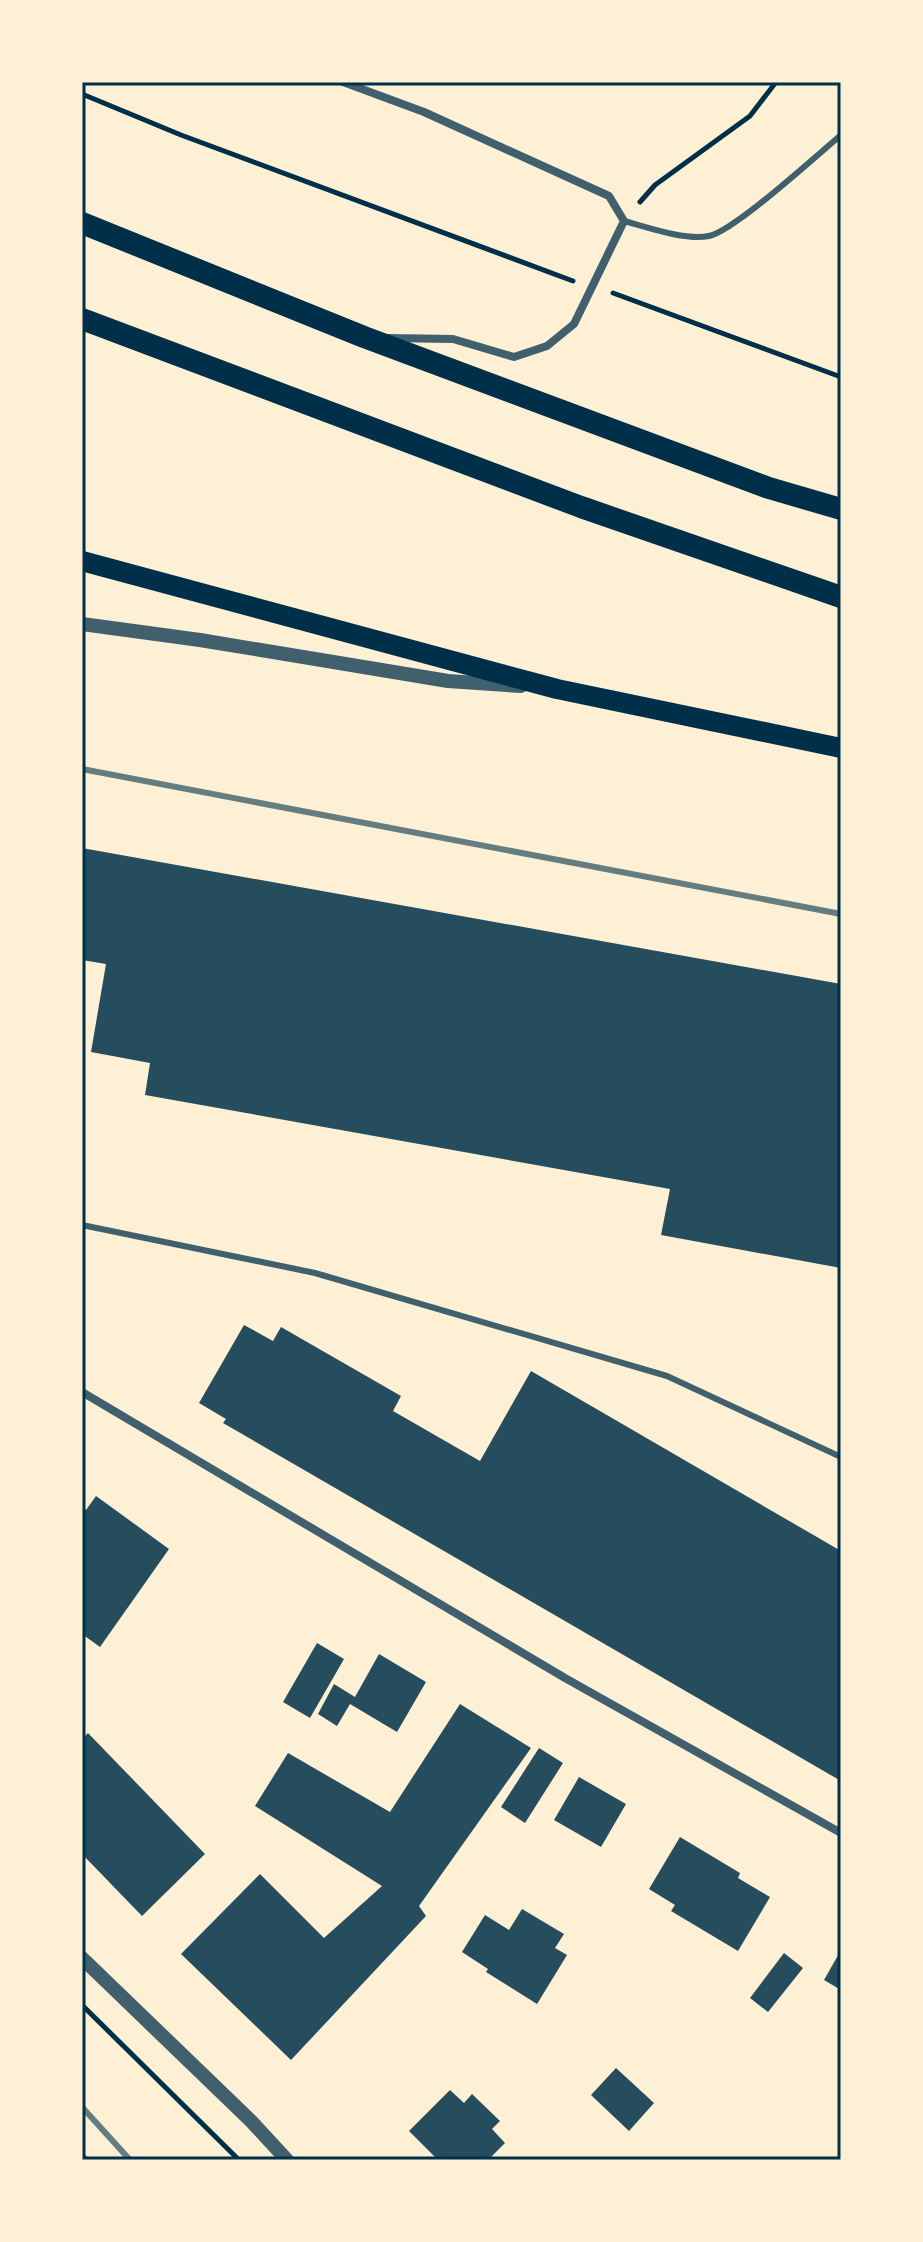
<svg xmlns="http://www.w3.org/2000/svg" width="923" height="2242" viewBox="0 0 923 2242" font-family="Roboto,sans-serif">
  <rect width="100%" height="100%" fill="#fdf0d5"/>
  <!-- building -->
  <path fill="#264d5e" d="M 82,848 L 841,984 L 841,1268 L 661,1235 L 670,1189 L 145,1095 L 150,1063 L 91,1052 L 106,964 L 82,960 Z
    M 244,1325 L 273,1341 L 281,1327 L 401,1396 L 393,1411 L 480,1461 L 531,1371 L 841,1551 L 841,1781 L 223,1423 L 226,1419 L 199,1403 Z
    M 96,1496 L 169,1549 L 100,1647 L 82,1634 L 82,1507 L 86,1510 Z
    M 317,1643 L 344,1659 L 310,1718 L 283,1702 Z
    M 379,1654 L 426,1682 L 397,1732 L 350,1704 L 337,1726 L 318,1714 L 334,1684 L 355,1697 Z
    M 460,1704 L 531,1748 L 419,1906 L 426,1916 L 291,2060 L 181,1954 L 260,1874 L 324,1938 L 382,1886 L 255,1806 L 288,1753 L 390,1812 Z
    M 88,1733 L 205,1854 L 142,1916 L 82,1854 L 82,1739 Z
    M 539,1748 L 563,1763 L 525,1823 L 501,1807 Z
    M 579,1777 L 626,1804 L 601,1847 L 554,1820 Z
    M 680,1837 L 740,1873 L 738,1878 L 770,1897 L 738,1951 L 671,1911 L 675,1905 L 649,1889 Z
    M 522,1909 L 564,1934 L 555,1948 L 567,1955 L 537,2004 L 486,1972 L 488,1969 L 462,1952 L 485,1915 L 509,1930 Z
    M 841,1950 L 841,1990 L 824,1980 Z
    M 784,1953 L 803,1968 L 768,2012 L 750,1998 Z
    M 616,2068 L 654,2103 L 629,2131 L 591,2095 Z
    M 450,2090 L 464,2103 L 472,2094 L 500,2121 L 492,2129 L 505,2143 L 488,2160 L 438,2160 L 409,2131 Z"/>
  <g fill="none" stroke-linecap="round" stroke-linejoin="round">
    <!-- path -->
    <path stroke="#003049" stroke-width="5" d="M 82,94 L 181,135 L 573,281
      M 640,202 L 655,185 L 750,116 L 776,82
      M 613,293 L 841,377
      M 82,2005 L 239,2160"/>
    <!-- service -->
    <path stroke="#3f606c" stroke-width="6" d="M 624,221 C 646,227 686,241 709,236 C 734,231 816,156 841,135
      M 82,1225 L 315,1273 L 667,1376 L 841,1457"/>
    <!-- minor -->
    <path stroke="#3f606c" stroke-width="8" d="M 343,82 L 424,112 L 609,196 L 624,221 L 574,324 L 547,346 L 514,357 L 453,339 L 388,338
      M 82,1392 L 565,1678 L 841,1833"/>
    <!-- tertiary -->
    <path stroke="#3f606c" stroke-width="14" d="M 82,624 L 200,640 L 448,681 L 521,686
      M 82,1958 L 251,2121 L 287,2160"/>
    <!-- primary -->
    <path stroke="#003049" stroke-width="20" d="M 82,561 L 557,689 L 841,748"/>
    <!-- trunk -->
    <path stroke="#003049" stroke-width="22" d="M 82,223 L 364,337 L 769,488 L 841,509
      M 82,319 L 581,507 L 841,597"/>
    <!-- rail -->
    <path stroke="#657d81" stroke-width="6" d="M 82,769 L 841,914
      M 82,2107 L 130,2160
      M 82,2155 L 86,2160"/>
  </g>
  <!-- border -->
  <rect width="923" height="2242" fill="none" stroke="#fdf0d5" stroke-width="168"/>
  <rect x="84" y="84" width="755" height="2074" fill="none" stroke="#003049" stroke-width="3"/>
</svg>
